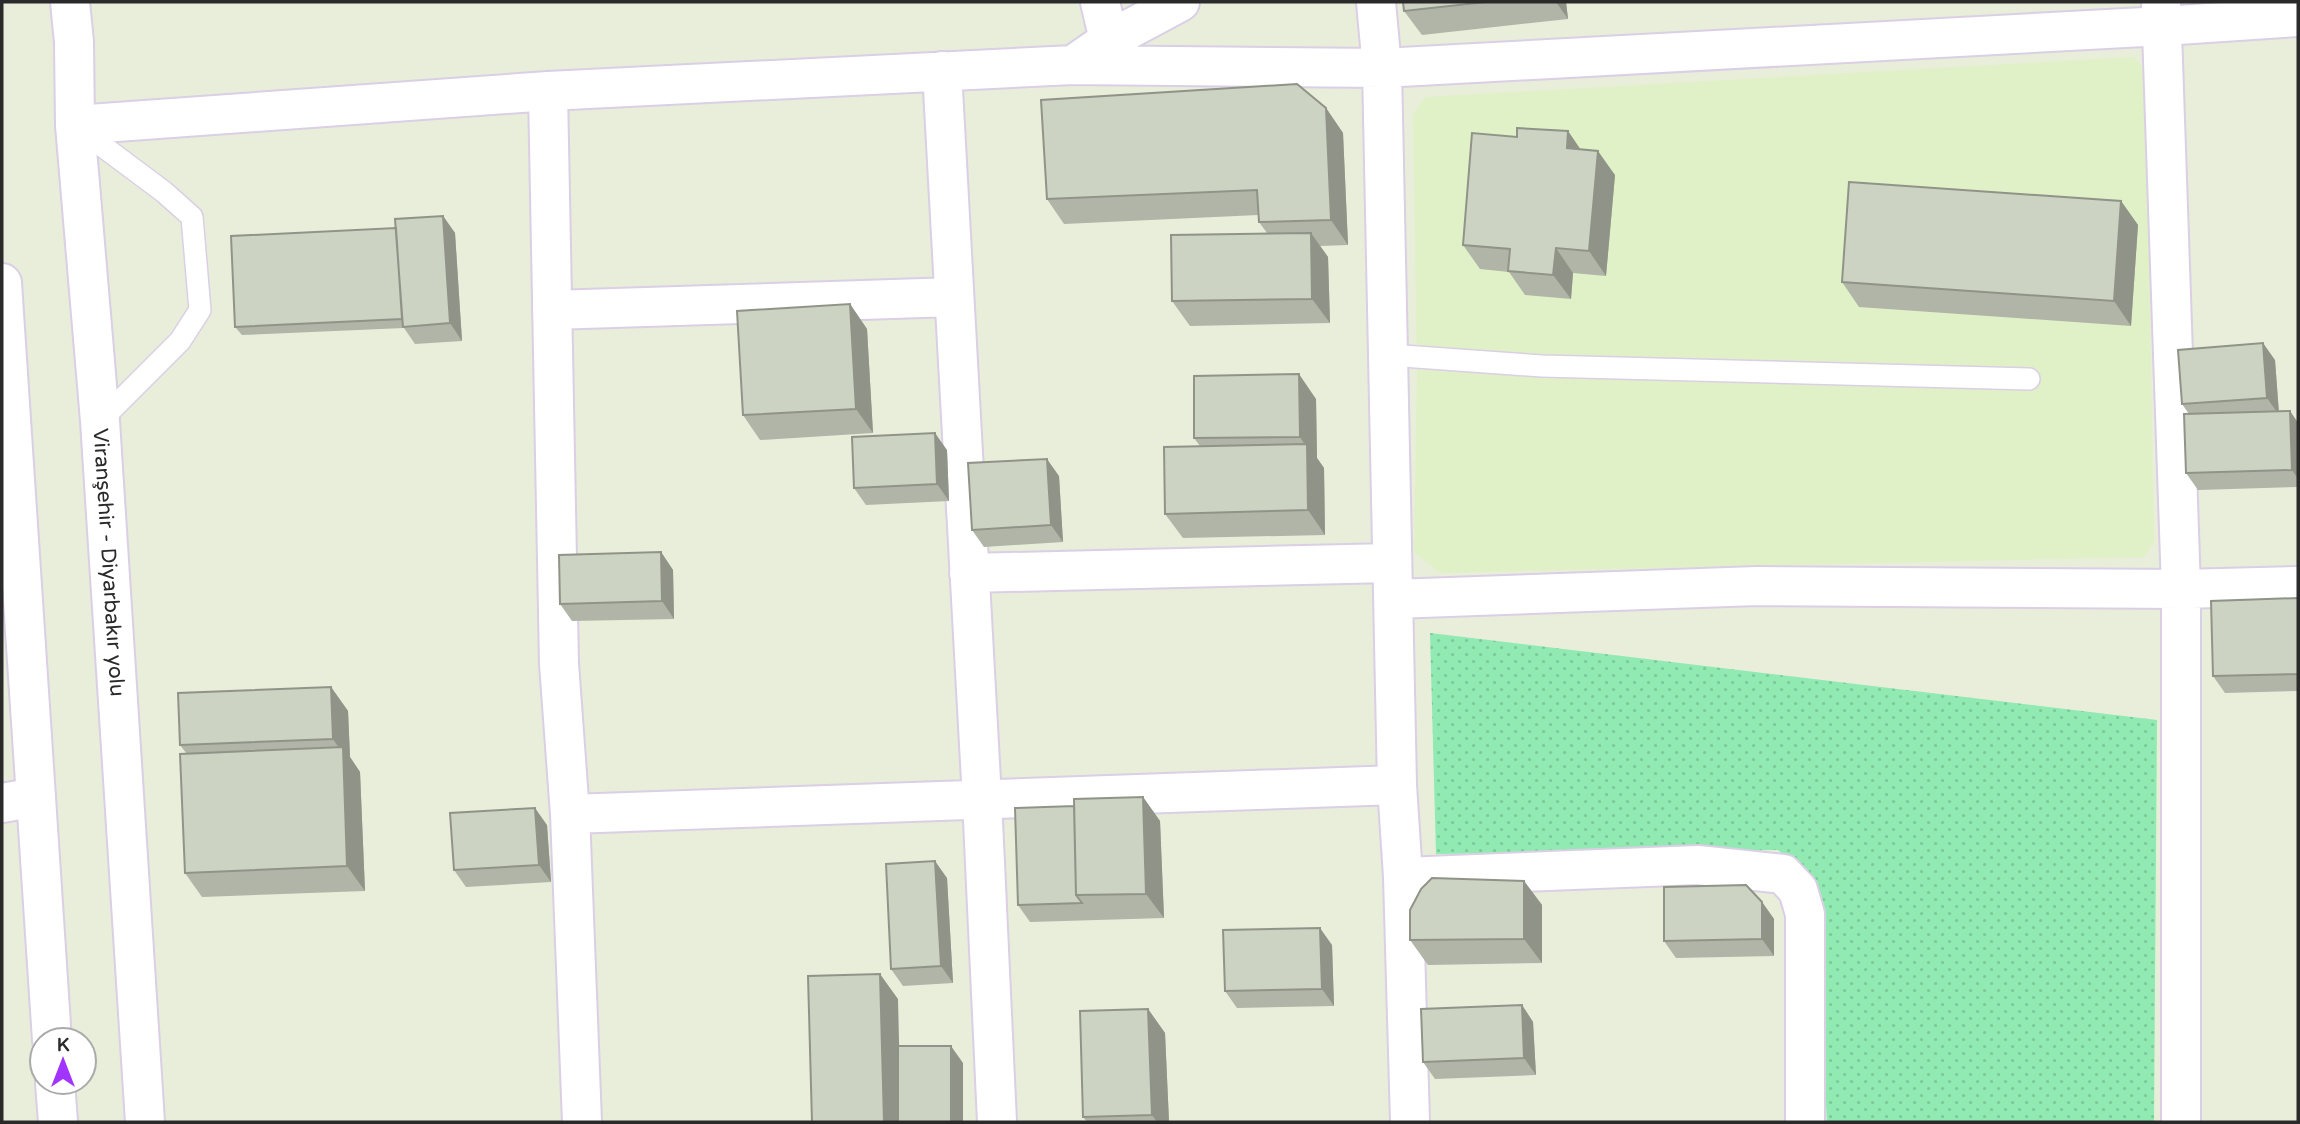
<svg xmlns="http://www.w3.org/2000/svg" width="2300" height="1124" viewBox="0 0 2300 1124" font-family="'Varela Round',sans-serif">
  <defs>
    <pattern id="park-dots" width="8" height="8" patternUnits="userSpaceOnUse" patternTransform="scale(1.75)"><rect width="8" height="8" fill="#90eab2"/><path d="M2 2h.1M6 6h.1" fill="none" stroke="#7cc999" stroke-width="1.8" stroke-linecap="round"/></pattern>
  </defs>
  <rect width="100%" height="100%" fill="#e8eeda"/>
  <!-- education -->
  <path fill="#e0f1c7" d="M 2134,57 L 2146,71 L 2154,542 L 2144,557 L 1440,573 L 1414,552 L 1417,375 L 1413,115 L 1425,97 Z"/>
  <!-- park -->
  <path fill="url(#park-dots)" d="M 1430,633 L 2157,720 L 2154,1122 L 1827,1122 L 1813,880 L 1778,850 L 1436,854 Z"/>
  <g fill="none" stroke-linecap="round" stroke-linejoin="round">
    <defs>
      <path id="service" d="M 77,127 L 164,192 L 192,217 L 200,310 L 180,341 L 100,421
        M 1389,355 L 1542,366 L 2029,379"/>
      <path id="minor" d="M 1100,2 L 1109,40
        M 1376,2 L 1382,68 L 1397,785 L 1403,877 L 1410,1122
        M 2161,2 L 2181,589 L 2181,1122
        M 1073,65 L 1109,40 L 1180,2
        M 942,71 L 982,799 L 997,1122
        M 548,91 L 559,664 L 570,814 L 582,1122
        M 75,125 L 548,91 L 1073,65 L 1382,68 L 2163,26 L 2298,17
        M 552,310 L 954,297
        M 969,573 L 1391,563
        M 1394,599 L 1757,586 L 2181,589 L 2298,586
        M 2,803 L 36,797
        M 570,814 L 1397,785
        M 1403,877 L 1698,865 L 1783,874 L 1798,890 L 1805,914 L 1805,1122"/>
      <g id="secondary">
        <path id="s1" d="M 70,2 L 74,42 L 75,125 L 100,421 L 145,1122"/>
        <path d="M 2,283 L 52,1040"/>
        <path d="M 55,1082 L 58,1122"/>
      </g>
    </defs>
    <!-- service casing -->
    <use href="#service" stroke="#dacfe4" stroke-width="24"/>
    <!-- minor casing -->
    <use href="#minor" stroke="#dacfe4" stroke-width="42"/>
    <!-- secondary casing -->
    <use href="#secondary" stroke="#dacfe4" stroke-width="42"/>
    <!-- service -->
    <use href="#service" stroke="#fff" stroke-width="21"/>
    <!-- minor -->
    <use href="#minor" stroke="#fff" stroke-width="38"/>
    <!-- secondary -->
    <use href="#secondary" stroke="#fff" stroke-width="38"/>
  </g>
  <!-- wall -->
  <path fill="#b0b5a7" d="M 1403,2 L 1566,2 L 1568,19 L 1422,35 L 1404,11 Z
    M 1326,108 L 1343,133 L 1348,245 L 1320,246 L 1328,257 L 1330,323 L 1190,326 L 1172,301 L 1267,233 L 1259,222 L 1258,215 L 1064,224 L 1047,199 Z
    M 1568,131 L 1580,149 L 1615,175 L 1606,276 L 1573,273 L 1571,299 L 1525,295 L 1509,272 L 1480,269 L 1463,245 L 1517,137 Z
    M 2121,201 L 2138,225 L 2131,326 L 1859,307 L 1842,282 Z
    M 443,216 L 455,233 L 462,341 L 415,344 L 404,328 L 242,335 L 235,327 L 396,228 Z
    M 850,304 L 867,329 L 873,433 L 760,440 L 743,415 Z
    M 2275,360 L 2279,412 L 2290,411 L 2298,423 L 2298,487 L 2198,490 L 2186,473 L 2189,414 L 2182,404 Z
    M 1316,399 L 1317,458 L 1324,468 L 1325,535 L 1183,538 L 1165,514 L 1200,446 L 1194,438 Z
    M 947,450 L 949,501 L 866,505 L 854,488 Z
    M 1059,476 L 1063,542 L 984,547 L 972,530 Z
    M 661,552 L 673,570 L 674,619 L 572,621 L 560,604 Z
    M 2298,598 L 2298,691 L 2225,693 L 2213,676 Z
    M 331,687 L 348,711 L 350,757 L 360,772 L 365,891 L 202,897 L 185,873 L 187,754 L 180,745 Z
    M 1143,797 L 1160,821 L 1164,918 L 1030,922 L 1018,905 L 1074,806 Z
    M 547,825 L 551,882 L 466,887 L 454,870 Z
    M 947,878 L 953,983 L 903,986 L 891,969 Z
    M 1524,881 L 1542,905 L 1542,963 L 1428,965 L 1410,940 Z
    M 1762,902 L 1774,919 L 1774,956 L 1676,958 L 1664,941 Z
    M 1332,945 L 1334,1006 L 1237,1008 L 1225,991 Z
    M 1522,1005 L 1533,1022 L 1536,1075 L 1435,1079 L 1423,1062 Z
    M 1148,1009 L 1165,1033 L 1169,1122 L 1087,1122 L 1083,1117 Z"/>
  <!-- shaded-wall -->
  <path fill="#909488" d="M 1556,2 L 1566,2 L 1568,19 Z
    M 1326,108 L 1343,133 L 1348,245 L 1331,220 Z
    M 1568,131 L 1585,156 L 1567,148 Z
    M 1598,151 L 1615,175 L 1606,276 L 1589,251 Z
    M 2121,201 L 2138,225 L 2131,326 L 2114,301 Z
    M 443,216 L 455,233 L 462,341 L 450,323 Z
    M 1311,233 L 1328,257 L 1330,323 L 1312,299 Z
    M 1556,248 L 1573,273 L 1571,299 L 1553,275 Z
    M 850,304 L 867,329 L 873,433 L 856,409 Z
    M 2263,343 L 2275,360 L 2279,415 L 2267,398 Z
    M 1299,374 L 1316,399 L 1317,458 L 1324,468 L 1325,535 L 1308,510 L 1307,448 L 1300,437 Z
    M 2290,411 L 2298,423 L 2298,479 L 2292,470 Z
    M 935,433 L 947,450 L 949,501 L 937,484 Z
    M 1047,459 L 1059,476 L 1063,542 L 1051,525 Z
    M 661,552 L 673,570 L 674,619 L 662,601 Z
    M 331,687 L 348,711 L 350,757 L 360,772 L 365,891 L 347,866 L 343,754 L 333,739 Z
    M 1143,797 L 1160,821 L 1164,918 L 1146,894 Z
    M 535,808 L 547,825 L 551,882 L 539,865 Z
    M 935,861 L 947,878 L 953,983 L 941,966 Z
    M 1524,881 L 1542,905 L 1542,963 L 1524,939 Z
    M 1762,902 L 1774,919 L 1774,956 L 1762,939 Z
    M 1320,928 L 1332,945 L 1334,1006 L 1322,989 Z
    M 880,974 L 898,999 L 901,1122 L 884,1122 Z
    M 1522,1005 L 1533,1022 L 1536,1075 L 1524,1058 Z
    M 1148,1009 L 1165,1033 L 1169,1122 L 1157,1122 L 1152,1115 Z
    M 951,1046 L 963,1063 L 963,1122 L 951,1122 Z"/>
  <!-- building -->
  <path fill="#cdd3c2" stroke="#909488" stroke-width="2" d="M 1403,2 L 1486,2 L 1404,11 Z
    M 1297,84 L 1326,108 L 1331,220 L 1259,222 L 1257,190 L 1047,199 L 1041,100 Z
    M 1517,128 L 1568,131 L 1567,148 L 1598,151 L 1589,251 L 1556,248 L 1553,275 L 1508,271 L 1510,249 L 1463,245 L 1472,133 L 1517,137 Z
    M 1849,182 L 2121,201 L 2114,301 L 1842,282 Z
    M 443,216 L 450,323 L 403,327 L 395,219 Z
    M 396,228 L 402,319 L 235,327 L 231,236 Z
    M 1311,233 L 1312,299 L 1172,301 L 1171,235 Z
    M 850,304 L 856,409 L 743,415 L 737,311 Z
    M 2263,343 L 2267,398 L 2182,404 L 2178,350 Z
    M 1299,374 L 1300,437 L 1194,438 L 1194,376 Z
    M 2290,411 L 2292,470 L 2186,473 L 2184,414 Z
    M 935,433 L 937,484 L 854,488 L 852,437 Z
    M 1307,444 L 1308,510 L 1165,514 L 1164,447 Z
    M 1047,459 L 1051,525 L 972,530 L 968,463 Z
    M 661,552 L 662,601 L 560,604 L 559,555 Z
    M 2298,598 L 2298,674 L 2213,676 L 2211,601 Z
    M 331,687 L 333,739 L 180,745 L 178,693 Z
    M 343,747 L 347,866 L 185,873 L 180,754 Z
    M 1143,797 L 1146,894 L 1076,895 L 1074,799 Z
    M 1074,806 L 1076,895 L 1082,903 L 1018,905 L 1015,808 Z
    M 535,808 L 539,865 L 454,870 L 450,813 Z
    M 935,861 L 941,966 L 891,969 L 886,864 Z
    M 1432,878 L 1524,881 L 1524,939 L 1410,940 L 1410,910 L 1421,889 Z
    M 1746,885 L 1762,902 L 1762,939 L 1664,941 L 1664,887 Z
    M 1320,928 L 1322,989 L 1225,991 L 1223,930 Z
    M 880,974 L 884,1122 L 812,1122 L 808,976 Z
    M 1522,1005 L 1524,1058 L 1423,1062 L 1421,1009 Z
    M 1148,1009 L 1152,1115 L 1083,1117 L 1080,1011 Z
    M 898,1046 L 951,1046 L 951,1122 L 898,1122 Z"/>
  <g text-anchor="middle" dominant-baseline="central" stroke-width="5" stroke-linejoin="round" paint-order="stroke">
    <!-- street labels -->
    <g font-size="21" fill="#2a2a2a" stroke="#fff">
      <text stroke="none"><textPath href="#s1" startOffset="562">Viranşehir - Diyarbakır yolu</textPath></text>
    </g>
  </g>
  <!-- border -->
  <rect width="2300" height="1124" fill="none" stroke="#2a2a2a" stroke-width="7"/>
  <!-- north arrow -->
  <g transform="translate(63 1061)"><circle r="33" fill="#ffffff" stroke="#aaaaaa" stroke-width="2"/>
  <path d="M0-5L12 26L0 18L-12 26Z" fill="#a135ff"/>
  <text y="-10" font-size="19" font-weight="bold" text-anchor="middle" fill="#2a2a2a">K</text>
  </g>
</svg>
